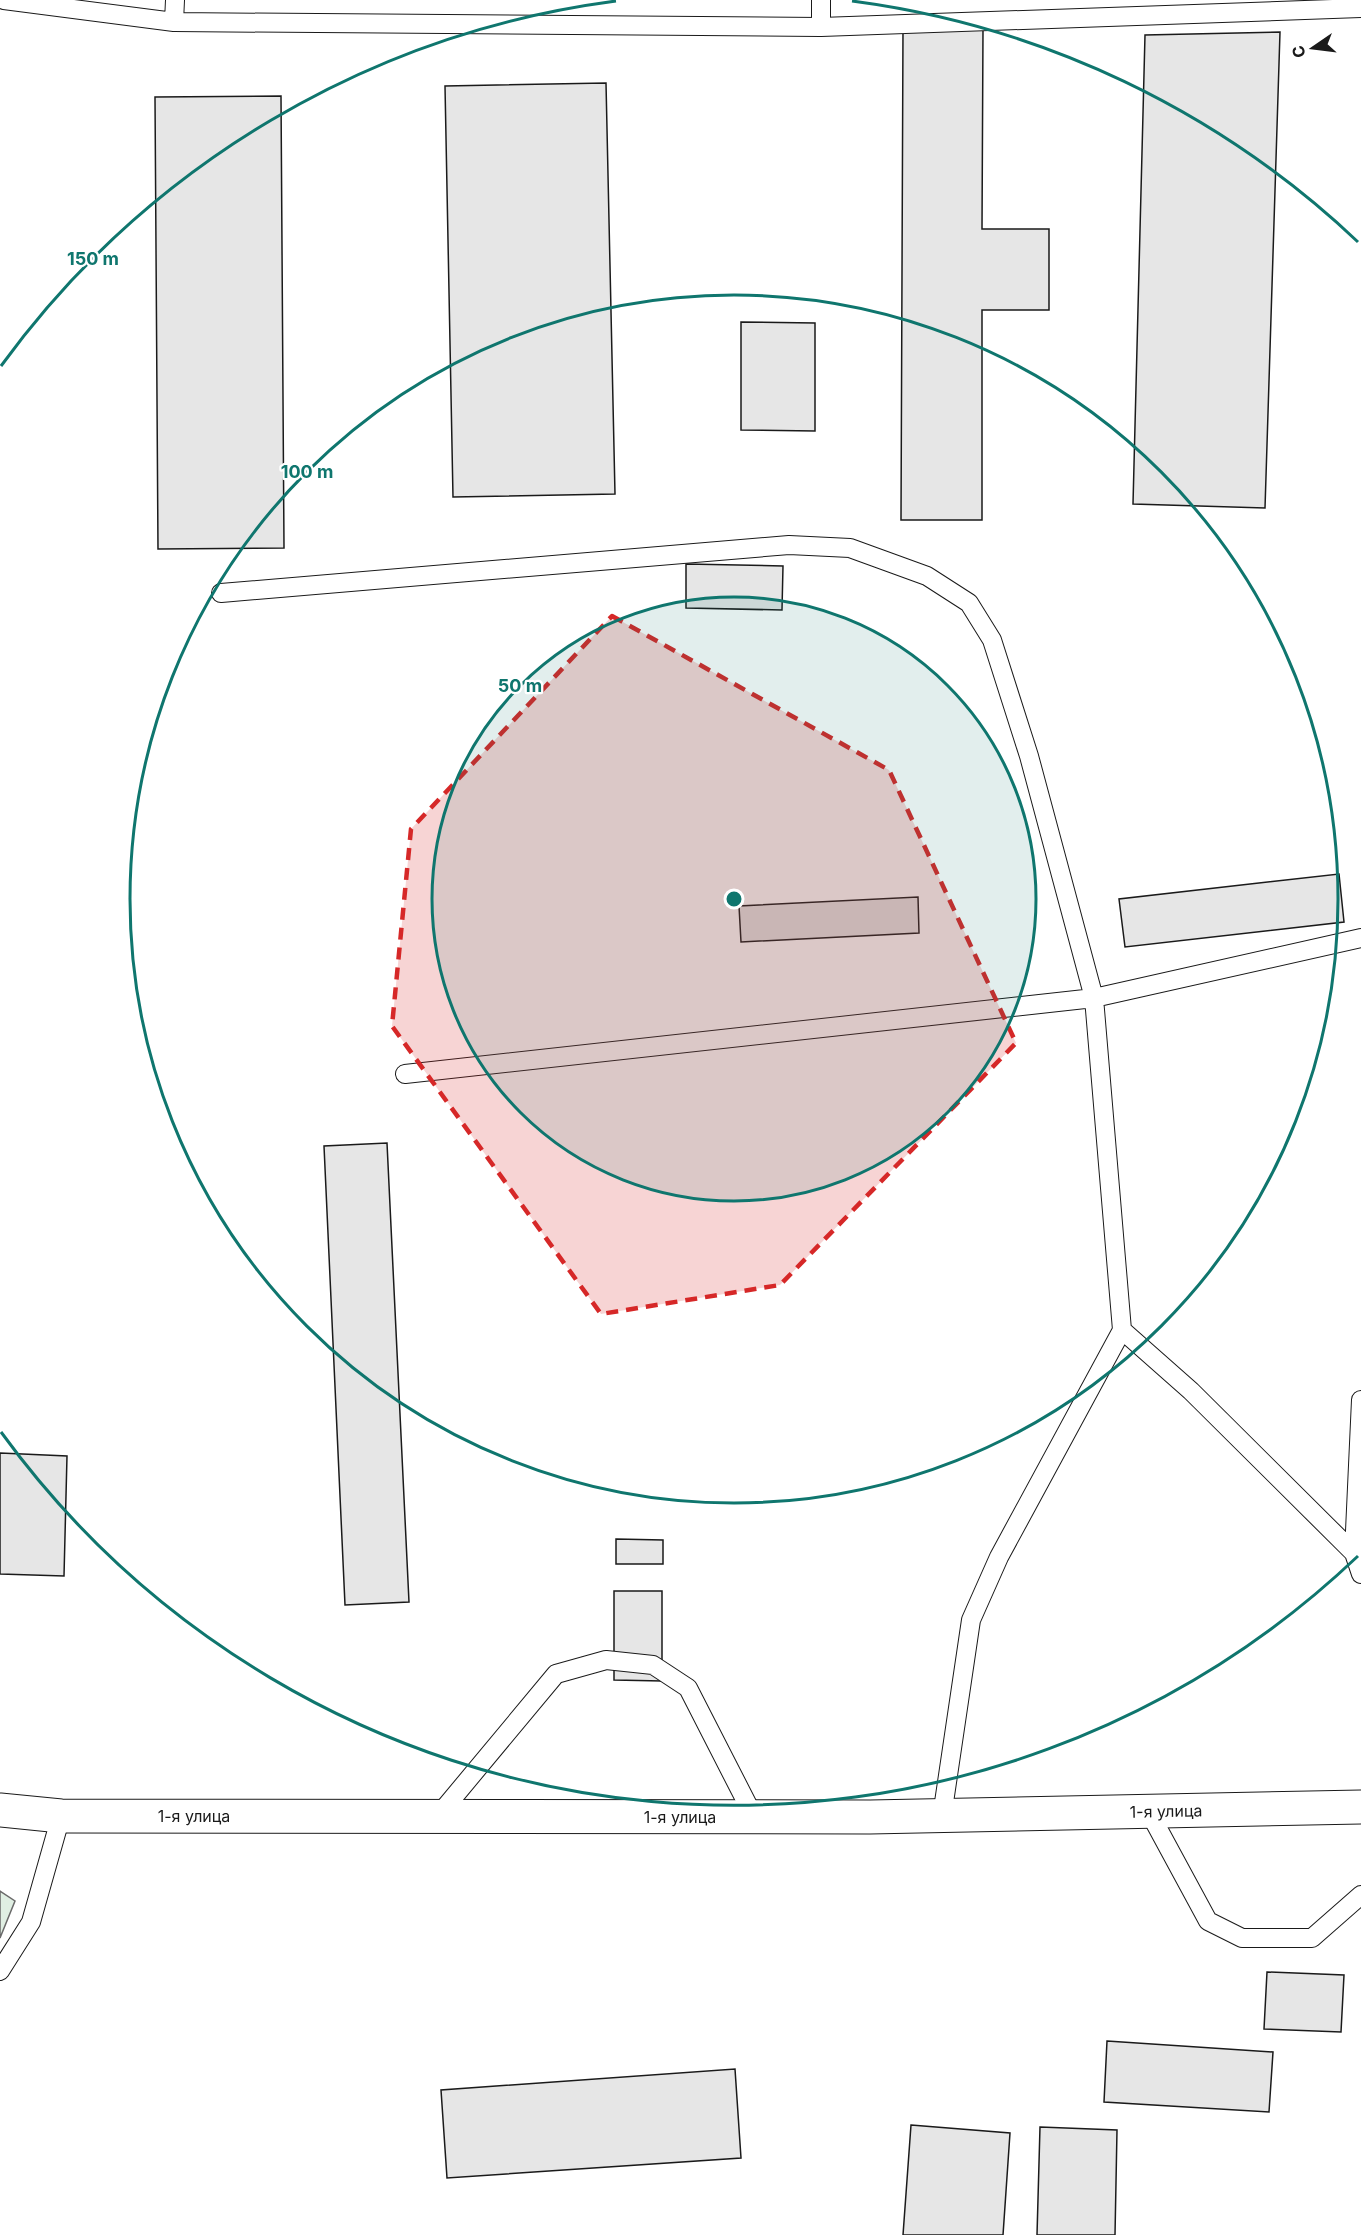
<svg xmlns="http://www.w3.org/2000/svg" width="1361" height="2235" viewBox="0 0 1361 2235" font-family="Inter,sans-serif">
  <rect width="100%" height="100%" fill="#fff"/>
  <!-- green -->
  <path fill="#e0efe3" stroke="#6a6a6a" stroke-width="1.5" d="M 0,1891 L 15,1901 L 0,1938 Z"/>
  <!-- building -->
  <path fill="#e6e6e6" stroke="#1a1a1a" stroke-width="1.5" d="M 903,28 L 983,29 L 982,229 L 1049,229 L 1049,310 L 982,310 L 982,520 L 901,520 Z
    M 1280,32 L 1265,508 L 1133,504 L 1145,35 Z
    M 606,83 L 615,494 L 453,497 L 445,86 Z
    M 281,96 L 284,548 L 158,549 L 155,97 Z
    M 741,322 L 815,323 L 815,431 L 741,430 Z
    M 686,564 L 783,566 L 782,610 L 686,608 Z
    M 1339,874 L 1344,922 L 1125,947 L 1119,899 Z
    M 918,897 L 919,933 L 741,942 L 739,906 Z
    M 387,1143 L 409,1602 L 345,1605 L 324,1146 Z
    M 0,1453 L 67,1456 L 64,1576 L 0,1574 Z
    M 616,1539 L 663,1540 L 663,1564 L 616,1564 Z
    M 614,1591 L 662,1591 L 662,1681 L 614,1680 Z
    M 1267,1972 L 1344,1975 L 1341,2032 L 1264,2029 Z
    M 1107,2041 L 1273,2052 L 1269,2112 L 1104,2102 Z
    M 735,2069 L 741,2158 L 447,2178 L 441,2090 Z
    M 911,2125 L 1010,2133 L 1003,2235 L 903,2235 Z
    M 1040,2127 L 1117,2130 L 1115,2235 L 1037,2235 Z"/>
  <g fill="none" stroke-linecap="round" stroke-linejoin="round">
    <defs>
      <path id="service" d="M 4,0 L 174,22 L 821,27 L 1361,8
        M 821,0 L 821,27
        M 174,22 L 175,0
        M 221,593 L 789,545 L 850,548 L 927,576 L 969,603 L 992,640 L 1029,756 L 1094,998 L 405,1074
        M 1361,938 L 1094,998 L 1122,1330 L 1191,1391 L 1354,1553 L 1361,1574
        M 1354,1553 L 1361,1400
        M 1149,1812 L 1208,1921 L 1242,1938 L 1312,1938 L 1361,1895
        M 942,1816 L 971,1620 L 999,1557 L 1122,1330
        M 437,1817 L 556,1674 L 606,1660 L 653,1665 L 688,1688 L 754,1817
        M 0,1971 L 31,1922 L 61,1816"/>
      <path id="secondary" d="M 0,1810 L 61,1816 L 870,1817 L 1361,1807"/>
    </defs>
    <!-- service casing -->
    <use href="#service" stroke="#1a1a1a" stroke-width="20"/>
    <!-- secondary casing -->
    <use href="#secondary" stroke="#1a1a1a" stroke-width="35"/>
    <!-- service -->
    <use href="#service" stroke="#fff" stroke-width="18"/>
    <!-- secondary -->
    <use href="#secondary" stroke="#fff" stroke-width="33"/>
  </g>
  <!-- marked area -->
  <path fill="#d62828" fill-opacity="0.2" stroke="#d62828" stroke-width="4.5" stroke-dasharray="12 8" stroke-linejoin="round" d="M 612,616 L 889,770 L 1016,1043 L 780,1285 L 601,1314 L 392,1026 L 411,829 Z"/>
  <!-- distance rings -->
  <circle cx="734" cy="899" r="302" fill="#0f766e" fill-opacity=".12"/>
  <g fill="none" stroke="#0f766e" stroke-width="3">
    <circle cx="734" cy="899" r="302"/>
    <circle cx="734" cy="899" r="604"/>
    <path d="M1358 1556A906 906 0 0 1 1 1432M1 366A906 906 0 0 1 616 1M852 1A906 906 0 0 1 1358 242"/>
  </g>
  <g text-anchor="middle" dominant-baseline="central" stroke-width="4.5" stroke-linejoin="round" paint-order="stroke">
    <!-- street labels -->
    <g font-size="16" fill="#1a1a1a" stroke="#fff">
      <text transform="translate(1166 1811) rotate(-1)">1-я улица</text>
      <text x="194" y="1816">1-я улица</text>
      <text x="680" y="1817">1-я улица</text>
    </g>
  </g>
  <circle cx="734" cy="899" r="9" fill="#0f766e" stroke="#fff" stroke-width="3"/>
  <g font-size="18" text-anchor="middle" font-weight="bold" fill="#0f766e" stroke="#fff" stroke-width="4.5" stroke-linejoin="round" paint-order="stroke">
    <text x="93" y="265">150 m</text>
    <text x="307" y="478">100 m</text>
    <text x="520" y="692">50 m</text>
  </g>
  <!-- north arrow -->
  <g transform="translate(1313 48) rotate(256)" stroke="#ffffff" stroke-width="4.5" paint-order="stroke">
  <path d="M0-4.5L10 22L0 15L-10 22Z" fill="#1a1a1a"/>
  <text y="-9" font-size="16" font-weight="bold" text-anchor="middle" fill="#1a1a1a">С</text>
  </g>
</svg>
